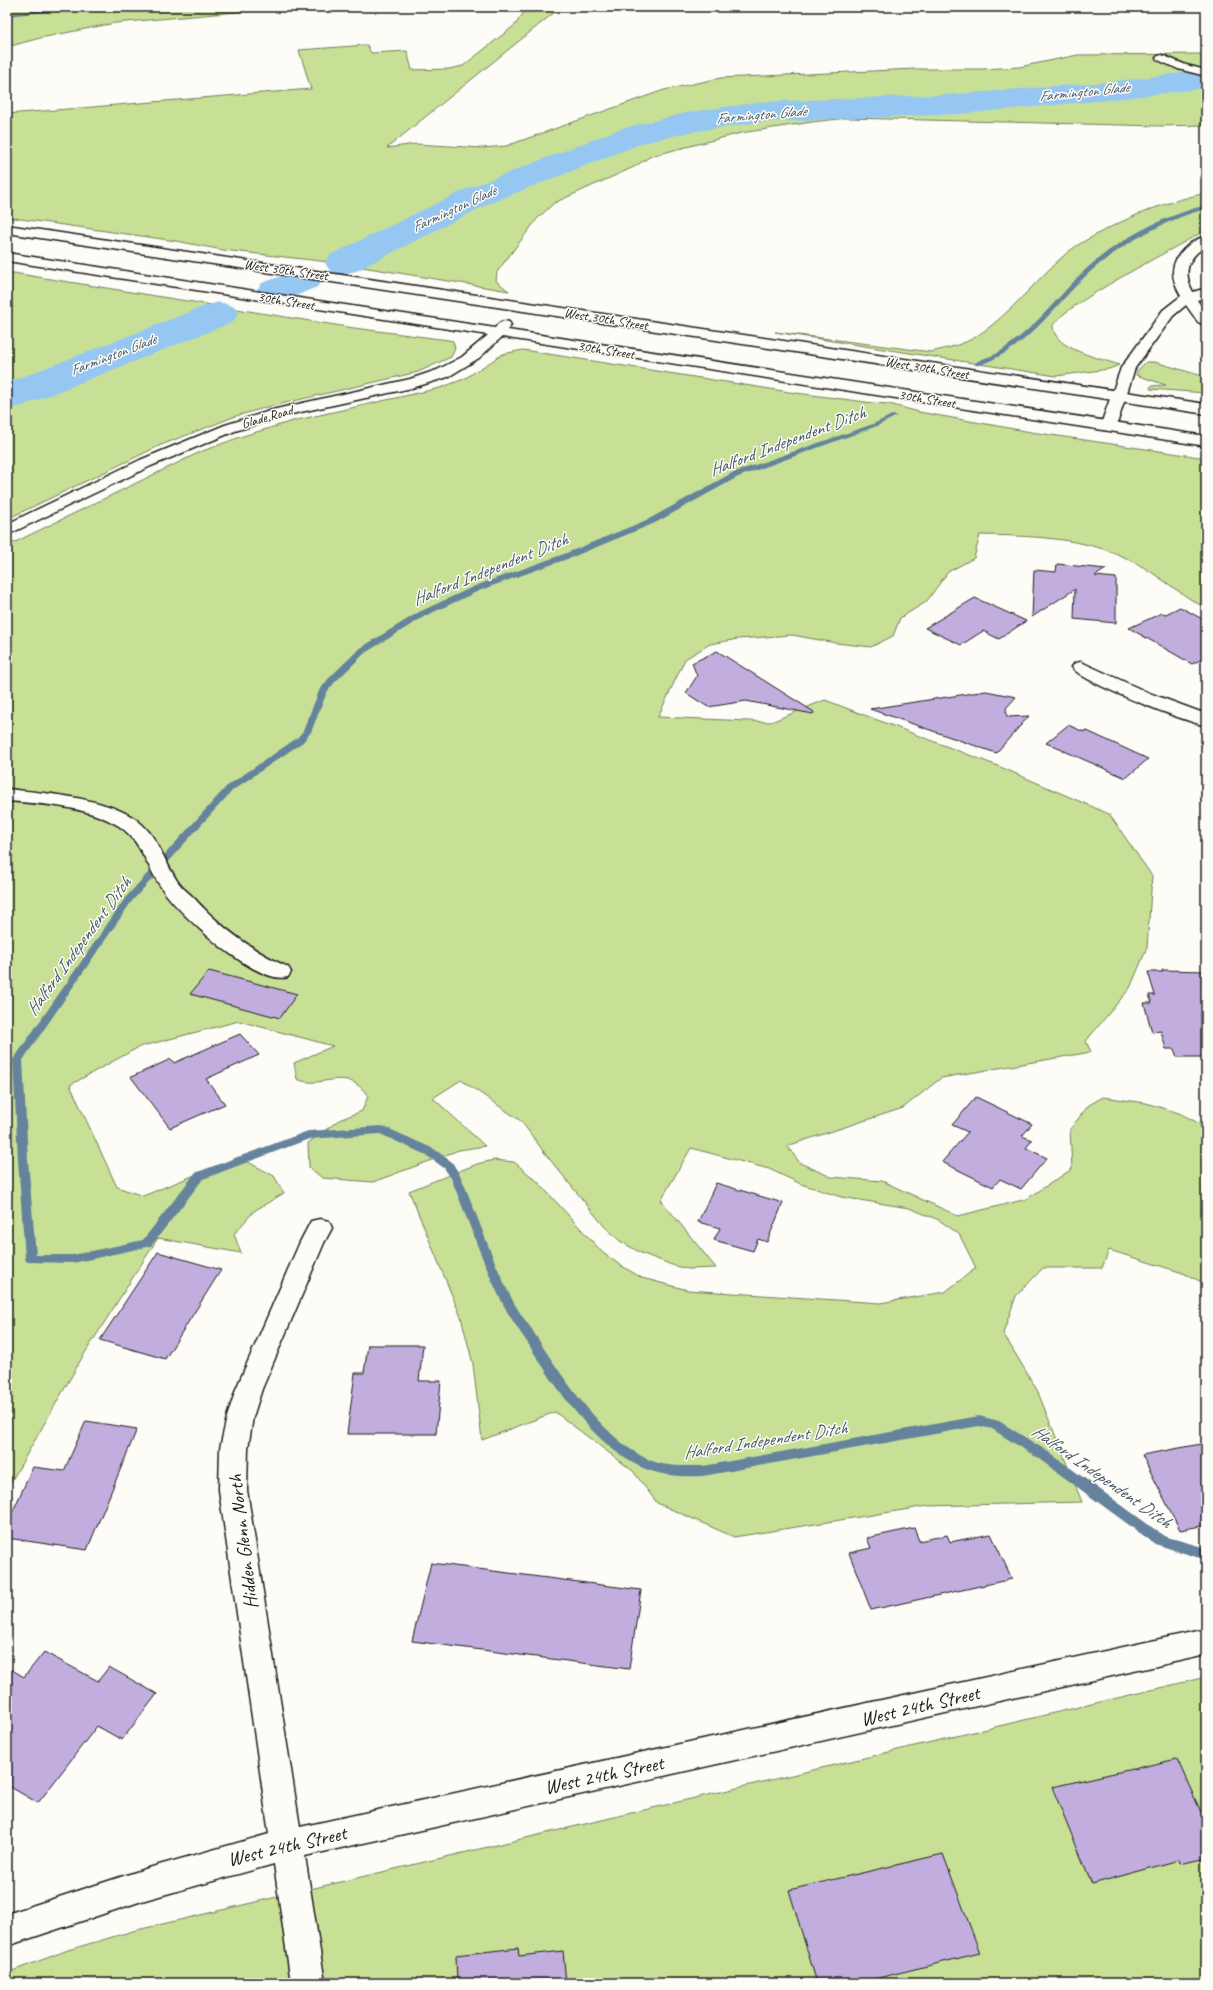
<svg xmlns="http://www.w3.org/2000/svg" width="1213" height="1990" viewBox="0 0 1213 1990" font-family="Caveat,sans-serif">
  <rect width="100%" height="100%" fill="#fdfcf7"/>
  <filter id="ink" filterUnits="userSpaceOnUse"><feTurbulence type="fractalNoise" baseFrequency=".025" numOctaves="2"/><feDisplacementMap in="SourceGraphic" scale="8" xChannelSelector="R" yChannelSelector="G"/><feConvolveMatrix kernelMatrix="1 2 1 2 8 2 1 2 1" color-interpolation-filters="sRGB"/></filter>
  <g filter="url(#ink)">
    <!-- green -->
    <path fill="#c7e096" stroke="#727e59" d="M 7,7 L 293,7 L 115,23 L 40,38 L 7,47 Z
      M 523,7 L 561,7 L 387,148 L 416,144 L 483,148 L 506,146 L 664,90 L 721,78 L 915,69 L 982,69 L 1019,67 L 1078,55 L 1206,54 L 1206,75 L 1108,87 L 985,99 L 946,102 L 814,103 L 704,115 L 633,130 L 567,153 L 457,202 L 420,221 L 349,254 L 338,263 L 223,250 L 176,241 L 7,217 L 7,114 L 311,89 L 299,50 L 367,45 L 371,53 L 407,51 L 412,70 L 449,69 L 463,66 L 515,25 L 524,12 Z
      M 1206,84 L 1206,125 L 1160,126 L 848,118 L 812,122 L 741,133 L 651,156 L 634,167 L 554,203 L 537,219 L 497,272 L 496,281 L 509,291 L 350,265 L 412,235 L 479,200 L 609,149 L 680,126 L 726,119 L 809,111 L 866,111 L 950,108 Z
      M 1206,193 L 1206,230 C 1186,242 1052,311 1053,327 C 1055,350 1101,358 1119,365 L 1109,369 L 1056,376 L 775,332 L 931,352 C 947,348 963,345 977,336 C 1011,314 1036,279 1068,252 C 1078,244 1090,238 1101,232 C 1135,214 1169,201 1206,193 Z
      M 7,272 L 354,328 L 448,340 L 453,341 L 455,349 L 451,357 L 418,372 L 268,407 L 236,416 L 161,445 L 7,519 L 7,402 L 203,325 L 214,320 L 218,314 L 205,315 L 178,323 L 7,390 Z
      M 523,350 L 789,392 L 873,403 L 889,404 L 919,412 L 1031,432 L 1206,458 L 1206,608 C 1183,597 1159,575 1134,562 C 1088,537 1031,536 980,535 L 974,558 L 948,572 L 926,602 L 900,618 L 893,636 L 871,647 L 836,643 L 792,635 L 738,639 L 710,644 L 685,659 L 658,717 L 771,722 L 825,700 L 998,766 L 1109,814 L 1152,876 L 1147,948 L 1130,988 L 1086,1041 L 1091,1052 L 941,1078 L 903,1108 L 787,1146 L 800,1163 L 831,1177 L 882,1181 L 958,1216 L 1027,1199 L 1072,1169 L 1070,1129 L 1089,1105 L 1103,1097 L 1146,1103 L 1179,1113 L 1206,1127 L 1206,1284 L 1183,1273 L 1109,1250 L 1102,1268 L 1043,1268 L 1016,1296 L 1003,1333 L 1037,1390 L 1082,1502 L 928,1506 L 734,1537 L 657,1503 L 633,1471 L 555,1412 L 482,1440 L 473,1364 L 461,1317 L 409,1191 L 477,1164 L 494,1160 L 514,1162 L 537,1181 L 603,1253 L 620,1265 L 642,1278 L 688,1290 L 880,1303 L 945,1292 L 976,1268 L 959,1234 L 939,1220 L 909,1208 L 841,1197 L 801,1184 L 769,1169 L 691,1148 L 661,1200 L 716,1268 L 688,1269 L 672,1265 L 641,1253 L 620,1241 L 604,1226 L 547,1156 L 521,1121 L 461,1080 L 433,1098 L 485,1146 L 459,1150 L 373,1182 L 322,1178 L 309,1167 L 308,1143 L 339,1120 L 362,1111 L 368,1096 C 345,1063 322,1091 297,1079 L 294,1063 L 333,1046 L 239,1021 L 139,1047 L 70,1085 L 117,1187 L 143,1196 L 239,1157 L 274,1176 L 284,1193 L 254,1211 L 234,1234 L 241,1253 L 158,1238 L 83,1356 L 7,1489 L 7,546 L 200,452 L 240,437 L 293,421 L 440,388 L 464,379 L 503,354 Z
      M 1146,362 L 1155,362 L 1206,377 L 1206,393 L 1150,389 L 1151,386 L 1166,385 L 1136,375 L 1138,370 Z
      M 1206,1677 L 1206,1983 L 7,1983 L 7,1973 L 68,1950 L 133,1931 Z"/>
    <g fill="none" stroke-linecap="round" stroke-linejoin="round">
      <!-- stream -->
      <path fill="#65839c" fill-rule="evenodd" d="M 74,7 L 91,7 L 7,16 L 7,14 Z
        M 1206,205 L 1206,209 C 1171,218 1135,237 1106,259 C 1063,290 1038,342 987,362 C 982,364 978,367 974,364 C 979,359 989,357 996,354 C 1006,348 1016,340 1025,332 C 1045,315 1061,294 1080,275 C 1113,242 1160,217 1206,205 Z
        M 892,415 L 897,416 L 877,426 L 738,477 L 655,523 L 570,558 L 481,590 L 425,616 L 365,653 L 335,682 L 327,692 L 311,732 L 303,742 L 233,790 L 132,901 L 23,1060 L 28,1160 L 36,1255 L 73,1255 L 143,1240 L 195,1173 L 308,1131 L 381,1126 L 385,1127 L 434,1149 L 452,1162 L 461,1177 C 479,1219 493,1263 514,1303 C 519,1312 525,1320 531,1328 C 557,1370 606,1445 655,1462 C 670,1467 687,1466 703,1466 L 979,1416 L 999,1421 L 1047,1451 L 1164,1536 L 1206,1548 L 1206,1560 L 1155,1544 L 1039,1459 L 992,1429 L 979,1426 L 703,1476 C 683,1477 662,1476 643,1468 C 594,1446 557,1389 529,1345 C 520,1332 511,1319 503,1304 C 483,1264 468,1220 451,1178 L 444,1168 L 426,1155 L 380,1134 L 309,1139 L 203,1179 L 151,1246 L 73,1263 L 27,1262 L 25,1259 L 18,1160 L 13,1060 L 126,897 L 227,786 L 297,738 L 303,731 L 319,691 L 329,678 L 359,649 L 419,612 L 475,586 L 564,554 L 649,519 L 732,473 L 873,424 Z"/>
      <!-- river -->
      <path fill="#95c7f2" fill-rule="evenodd" d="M 1206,70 L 1206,88 L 1108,100 L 959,114 L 761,122 L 690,132 L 643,143 L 488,204 L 356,271 L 343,274 L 330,271 L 325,263 L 330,255 L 464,190 L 620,129 L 690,112 L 761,102 L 959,94 L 1108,82 Z
        M 304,268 L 317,271 L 323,279 L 317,287 L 288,299 L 275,302 L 262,299 L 256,291 L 262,283 Z
        M 219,302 L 233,306 L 238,314 L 233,322 L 22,406 L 7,409 L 7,383 L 205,306 Z"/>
    </g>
    <!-- building -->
    <path fill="#c2aede" stroke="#1c1c1c" d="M 1057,564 L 1106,569 L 1095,576 L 1116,578 L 1116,623 L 1074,619 L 1075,589 L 1032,617 L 1034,570 L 1056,572 Z
      M 975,598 L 1026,621 L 999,639 L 983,631 L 961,645 L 925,628 Z
      M 1180,607 L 1206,621 L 1206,657 L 1192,664 L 1129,628 L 1162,613 L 1166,614 Z
      M 717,651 L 814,712 L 813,714 L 746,701 L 708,707 L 686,693 L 697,676 L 692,663 Z
      M 986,691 L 1016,697 L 1006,708 L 1007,717 L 1029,716 L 996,753 L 870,709 Z
      M 1068,725 L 1084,732 L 1085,730 L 1148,759 L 1126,778 L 1046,743 Z
      M 1162,970 L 1206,971 L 1206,1057 L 1177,1057 L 1174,1049 L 1166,1049 L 1161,1031 L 1152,1032 L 1144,1003 L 1152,1003 L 1149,995 L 1155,995 L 1148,972 L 1163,972 Z
      M 209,971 L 297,994 L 280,1018 L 190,994 Z
      M 240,1034 L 259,1055 L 206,1079 L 225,1104 L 170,1128 L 131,1077 L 171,1059 L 174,1063 Z
      M 976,1097 L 1032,1124 L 1022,1136 L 1032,1140 L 1026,1148 L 1047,1158 L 1021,1189 L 1000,1179 L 993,1187 L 942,1162 L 968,1132 L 952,1125 Z
      M 716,1183 L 783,1203 L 767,1242 L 758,1239 L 753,1251 L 714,1240 L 720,1228 L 698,1222 Z
      M 158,1252 L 221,1270 L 165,1359 L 100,1340 Z
      M 368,1345 L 423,1345 L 419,1381 L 441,1381 L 436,1434 L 347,1434 L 355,1373 L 364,1373 Z
      M 86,1421 L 137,1429 L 87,1550 L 7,1538 L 7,1524 L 33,1467 L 64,1471 Z
      M 1206,1443 L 1206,1525 L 1180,1530 L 1142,1455 Z
      M 914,1528 L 919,1541 L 947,1535 L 950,1542 L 991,1534 L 1012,1579 L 871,1610 L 849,1553 L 871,1548 L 867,1538 Z
      M 431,1563 L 641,1590 L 629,1669 L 412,1641 Z
      M 44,1652 L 98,1681 L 109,1667 L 157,1694 L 122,1740 L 97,1726 L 38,1803 L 7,1785 L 7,1667 L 24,1677 Z
      M 1177,1759 L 1206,1823 L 1206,1858 L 1180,1864 L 1179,1860 L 1092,1884 L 1052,1787 Z
      M 943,1854 L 980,1953 L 858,1983 L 817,1983 L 789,1890 Z
      M 518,1948 L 519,1956 L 563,1951 L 566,1983 L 457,1983 L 456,1955 Z"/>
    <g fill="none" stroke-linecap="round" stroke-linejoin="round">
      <defs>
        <path id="street" d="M 1162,55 L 1186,65 L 1206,70 L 1206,76 L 1178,69 L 1158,60 L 1156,58 L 1158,56 Z
          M 1206,236 L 1206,246 C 1188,257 1182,272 1193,292 L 1206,288 L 1206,297 L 1197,300 L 1206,313 L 1206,326 L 1198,322 L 1186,305 L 1173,316 L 1135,368 L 1116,427 L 1113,430 L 1103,430 L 1100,427 L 1121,368 L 1163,310 L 1181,296 C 1177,289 1173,280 1173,272 C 1173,255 1191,240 1206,236 Z
          M 1081,662 L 1149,693 L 1206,714 L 1206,726 C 1183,720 1083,684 1072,667 L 1075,663 Z
          M 7,789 C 44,793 102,797 134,818 C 157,833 163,860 178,882 C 182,888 188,892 193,897 C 220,927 251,950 288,967 L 291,972 L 288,977 C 257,986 180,915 163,890 C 147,868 142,841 119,826 C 87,806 43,804 7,801 Z
          M 320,1219 L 329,1221 L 332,1228 L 324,1243 L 262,1389 L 253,1417 L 248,1448 L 247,1490 L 300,1827 L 1206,1629 L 1206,1655 L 305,1856 L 325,1983 L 291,1983 L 274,1864 L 145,1900 L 7,1946 L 7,1914 L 145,1869 L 269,1834 L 219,1490 L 220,1448 L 227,1417 L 236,1389 L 300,1242 L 311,1221 Z"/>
        <path id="secondary" d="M 7,225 L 1206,404 L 1206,414 L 7,233 Z
          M 7,253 L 495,328 C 499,322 502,320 509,322 L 511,325 L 508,330 L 1206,436 L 1206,446 L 502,337 L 479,358 L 448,377 L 412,388 L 287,415 L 235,431 L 151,466 L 7,535 L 7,524 L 140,460 L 225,425 L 276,409 L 410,379 L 437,370 L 462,357 L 488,335 L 7,261 Z"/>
      </defs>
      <!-- street casing -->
      <use href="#street" stroke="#1c1c1c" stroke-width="3"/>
      <!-- secondary casing -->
      <use href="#secondary" stroke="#1c1c1c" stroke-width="3"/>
      <!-- street -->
      <use href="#street" fill="#fdfcf7" fill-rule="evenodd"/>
      <!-- secondary -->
      <use href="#secondary" fill="#fdfcf7" fill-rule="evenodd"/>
    </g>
  </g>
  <g text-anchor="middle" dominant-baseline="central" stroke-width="3" stroke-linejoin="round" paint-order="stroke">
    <!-- far-street labels -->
    <g font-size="14" fill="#1c1c1c" stroke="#fdfcf7">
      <text transform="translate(286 270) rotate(8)">West 30th Street</text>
      <text transform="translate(286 301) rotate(9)">30th Street</text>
      <text transform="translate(606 319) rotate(9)">West 30th Street</text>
      <text transform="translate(606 350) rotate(9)">30th Street</text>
      <text transform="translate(927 368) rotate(9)">West 30th Street</text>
      <text transform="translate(927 399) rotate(9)">30th Street</text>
      <text transform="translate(267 417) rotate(-16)">Glade Road</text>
    </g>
    <!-- far-water labels -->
    <g font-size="15" font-style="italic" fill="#465867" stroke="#fdfcf7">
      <text transform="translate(1084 92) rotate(-6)">Farmington Glade</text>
      <text transform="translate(761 115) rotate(-5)">Farmington Glade</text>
      <text transform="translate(454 209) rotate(-25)">Farmington Glade</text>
      <text transform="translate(113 355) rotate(-21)">Farmington Glade</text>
    </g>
    <!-- water labels -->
    <g font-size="18" font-style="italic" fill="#465867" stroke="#fdfcf7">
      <text transform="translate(787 441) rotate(-21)">Halford Independent Ditch</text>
      <text transform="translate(490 569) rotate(-22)">Halford Independent Ditch</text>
      <text transform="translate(78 946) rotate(-54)">Halford Independent Ditch</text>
      <text transform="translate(765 1440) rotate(-9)">Halford Independent Ditch</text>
      <text transform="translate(1102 1476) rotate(35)">Halford Independent Ditch</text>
    </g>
    <!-- near-street labels -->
    <g font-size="20" fill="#1c1c1c" stroke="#fdfcf7">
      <text transform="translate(243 1542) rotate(-97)">Hidden Glenn North</text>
      <text transform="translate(920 1706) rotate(-13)">West 24th Street</text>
      <text transform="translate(604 1775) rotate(-12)">West 24th Street</text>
      <text transform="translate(287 1846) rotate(-13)">West 24th Street</text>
    </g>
  </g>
  <!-- margin -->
  <rect width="1213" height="1990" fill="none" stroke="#fdfcf7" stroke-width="24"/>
  <rect x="12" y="12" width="1189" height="1966" fill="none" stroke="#1c1c1c" stroke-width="1.5" filter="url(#ink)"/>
</svg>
